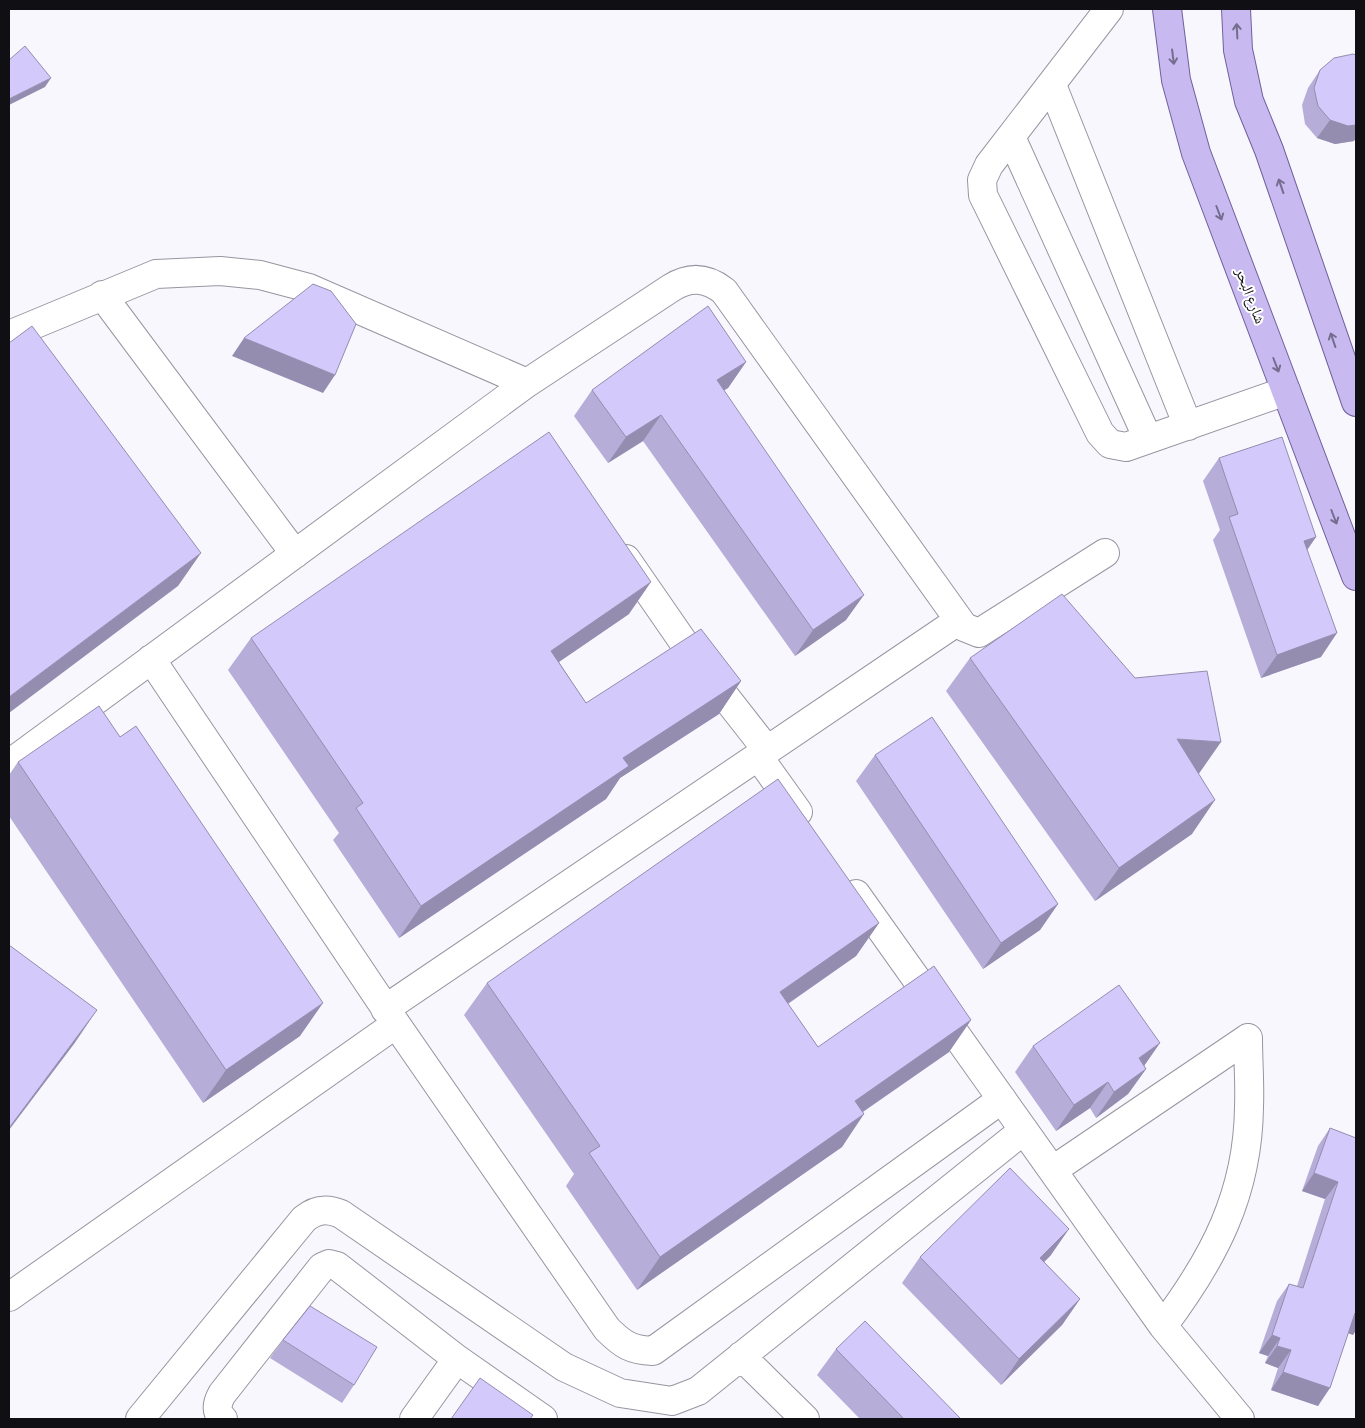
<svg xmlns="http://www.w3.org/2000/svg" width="1365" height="1428" viewBox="0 0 1365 1428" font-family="'Alegreya Sans','Noto Naskh Arabic',sans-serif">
  <rect width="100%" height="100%" fill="#f8f7fd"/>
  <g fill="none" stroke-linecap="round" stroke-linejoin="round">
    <defs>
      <path id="minor" d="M 1109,9 L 989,165 L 982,180 L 983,195 L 1100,433 L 1110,444 L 1126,447 L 1286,391
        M 1052,85 L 1188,426
        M 1011,137 L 1148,439
        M 102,295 L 295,554
        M 9,335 L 156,274 L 220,271 L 260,275 L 309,288 L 527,383
        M 626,559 L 691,653 L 767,750
        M 151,659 L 396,1024 L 607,1329 C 623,1345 631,1350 653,1351 L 1002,1099
        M 758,756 L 798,812
        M 9,764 L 527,383 L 671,288 C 690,276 706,277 724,291 L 964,627 L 979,633 L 1105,553
        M 856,894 L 1163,1326 L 1240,1419
        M 385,1009 L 958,621
        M 1053,1170 L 1248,1038
        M 9,1297 L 396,1024
        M 1163,1326 C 1214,1258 1248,1194 1249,1107 C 1250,1084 1248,1061 1248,1038
        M 741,1356 L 805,1419
        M 140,1419 L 304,1219 C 316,1209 327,1208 341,1214 L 564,1367 L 620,1393 L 672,1401 L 698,1391 L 1024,1130
        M 223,1419 C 215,1411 217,1403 222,1394 L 322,1267 L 329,1264 L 337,1266 L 457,1359 L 543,1419
        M 414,1419 L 457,1359"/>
      <path id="major" d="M 1167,9 L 1176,80 L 1196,153 L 1356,576
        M 1236,9 L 1238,50 L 1249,101 L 1269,150 L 1356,402"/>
    </defs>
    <!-- minor casing -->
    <use href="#minor" stroke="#9895a1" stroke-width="30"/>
    <!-- major casing -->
    <use href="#major" stroke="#70609d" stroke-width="30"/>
    <!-- minor -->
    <use href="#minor" stroke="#fff" stroke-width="28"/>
    <!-- major -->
    <use href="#major" stroke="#c8baf1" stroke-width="28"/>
  </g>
  <!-- wall -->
  <path fill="#b6add8" d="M 1320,70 L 1354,141 L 1335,144 L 1317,138 L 1305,124 L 1302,105 L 1308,88 Z
    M 746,362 L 728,388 L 724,390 L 846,620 L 795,656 L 643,441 L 608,463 L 574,416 L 592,390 Z
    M 1219,458 L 1316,537 L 1307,550 L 1321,657 L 1261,678 L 1213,540 L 1220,530 L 1203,481 Z
    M 629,614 L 559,662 L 586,703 L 741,681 L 719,714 L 620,778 L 606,799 L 399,938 L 333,840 L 339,833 L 228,670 L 251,638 Z
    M 970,658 L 1135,678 L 1199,774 L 1192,834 L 1095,901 L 946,691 Z
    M 875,755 L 1058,904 L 1040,930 L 983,969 L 856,781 Z
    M 18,762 L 300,1036 L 203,1103 L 9,816 L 9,775 Z
    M 879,923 L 856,956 L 788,1004 L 818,1047 L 971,1020 L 949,1052 L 863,1112 L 842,1147 L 637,1290 L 566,1186 L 574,1174 L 464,1015 L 487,983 Z
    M 1033,1046 L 1144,1066 L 1146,1069 L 1128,1094 L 1096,1118 L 1090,1108 L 1056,1131 L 1015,1072 Z
    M 1330,1128 L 1356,1138 L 1356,1330 L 1353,1335 L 1348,1333 L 1318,1406 L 1271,1390 L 1278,1368 L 1265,1363 L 1268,1356 L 1259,1353 L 1277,1301 L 1289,1284 L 1297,1286 L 1325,1199 L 1302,1191 L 1318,1146 Z
    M 1051,1255 L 1044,1262 L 1080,1299 L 1062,1325 L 1001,1385 L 902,1283 L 920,1257 Z
    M 283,1340 L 354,1385 L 342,1403 L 270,1358 Z
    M 836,1349 L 961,1419 L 860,1419 L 817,1375 Z"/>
  <!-- shaded-wall -->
  <path fill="#948db0" d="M 51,78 L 45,87 L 9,105 L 9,99 Z
    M 1330,120 L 1356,125 L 1356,138 L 1354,141 L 1335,144 L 1317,138 Z
    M 244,338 L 335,375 L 323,393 L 232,356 Z
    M 746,362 L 728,388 L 699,406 L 717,380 Z
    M 661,415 L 643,441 L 608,463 L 626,437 Z
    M 1316,537 L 1300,560 L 1304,541 Z
    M 201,553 L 178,586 L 9,713 L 9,697 Z
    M 651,582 L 629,614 L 528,683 L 551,651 Z
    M 864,595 L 846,620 L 795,656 L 813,630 Z
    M 1337,633 L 1321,657 L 1261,678 L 1277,655 Z
    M 741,681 L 719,714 L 620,778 L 606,799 L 399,938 L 421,906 L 623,758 Z
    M 1177,739 L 1221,742 L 1198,775 Z
    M 1215,800 L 1192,834 L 1095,901 L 1119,868 Z
    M 1058,904 L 1040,930 L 983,969 L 1001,943 Z
    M 879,923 L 856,956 L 757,1025 L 780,992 Z
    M 323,1003 L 300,1036 L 203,1103 L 226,1070 Z
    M 97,1010 L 74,1044 L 9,1130 L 9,1128 Z
    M 971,1020 L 949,1052 L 832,1133 L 855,1101 Z
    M 1160,1043 L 1142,1069 L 1139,1058 Z
    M 1146,1069 L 1128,1094 L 1096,1118 L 1114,1092 Z
    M 1108,1082 L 1090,1108 L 1056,1131 L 1074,1105 Z
    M 864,1114 L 842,1147 L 637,1290 L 660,1257 Z
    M 1314,1173 L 1338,1182 L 1325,1199 L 1302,1191 Z
    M 1069,1229 L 1051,1255 L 1022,1284 L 1040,1258 Z
    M 1080,1299 L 1062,1325 L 1001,1385 L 1019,1359 Z
    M 1355,1313 L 1356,1314 L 1356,1330 L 1353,1335 L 1343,1331 Z
    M 1272,1335 L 1280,1338 L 1268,1356 L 1259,1353 Z
    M 1277,1346 L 1291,1350 L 1278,1368 L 1265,1363 Z
    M 1283,1372 L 1330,1388 L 1318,1406 L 1271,1390 Z"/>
  <!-- building -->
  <path fill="#d4c9fb" stroke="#948db0" d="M 25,46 L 51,78 L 9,99 L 9,60 Z
    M 1353,54 L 1356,55 L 1356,125 L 1348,126 L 1330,120 L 1318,106 L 1314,88 L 1320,70 L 1334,58 Z
    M 313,284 L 331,291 L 356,324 L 335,375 L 244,338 Z
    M 708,306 L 746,362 L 717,380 L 864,595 L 813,630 L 661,415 L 626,437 L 592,390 Z
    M 32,326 L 201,553 L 9,697 L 9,343 Z
    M 549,432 L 651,582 L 551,651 L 586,703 L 701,629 L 741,681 L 623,758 L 629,766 L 421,906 L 356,808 L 363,803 L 251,638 Z
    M 1282,437 L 1316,537 L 1304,541 L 1337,633 L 1277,655 L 1229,517 L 1238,514 L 1219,458 Z
    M 1062,594 L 1135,678 L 1207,671 L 1221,742 L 1177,739 L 1215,800 L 1119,868 L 970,658 Z
    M 99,706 L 120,737 L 136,726 L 323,1003 L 226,1070 L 18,762 Z
    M 932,717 L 1058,904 L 1001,943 L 875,755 Z
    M 778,779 L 879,923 L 780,992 L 818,1047 L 934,966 L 971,1020 L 855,1101 L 864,1114 L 660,1257 L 589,1153 L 600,1146 L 487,983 Z
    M 9,945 L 97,1010 L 9,1128 Z
    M 1119,985 L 1160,1043 L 1139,1058 L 1146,1069 L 1114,1092 L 1108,1082 L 1074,1105 L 1033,1046 Z
    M 1330,1128 L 1356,1138 L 1356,1314 L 1355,1313 L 1330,1388 L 1283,1372 L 1291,1350 L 1277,1346 L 1280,1338 L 1272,1335 L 1289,1284 L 1303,1288 L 1338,1182 L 1314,1173 Z
    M 1010,1168 L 1069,1229 L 1040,1258 L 1080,1299 L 1019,1359 L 920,1257 Z
    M 310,1306 L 377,1347 L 354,1385 L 283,1340 Z
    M 865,1321 L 961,1419 L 904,1419 L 836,1349 Z
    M 480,1378 L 533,1415 L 530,1419 L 451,1419 Z"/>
  <!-- one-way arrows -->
  <defs><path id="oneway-shaft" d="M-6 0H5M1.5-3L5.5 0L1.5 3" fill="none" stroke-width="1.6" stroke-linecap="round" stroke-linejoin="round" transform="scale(1.25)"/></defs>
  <g stroke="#756d8e">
    <use href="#oneway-shaft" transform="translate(1237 31) rotate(-93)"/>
    <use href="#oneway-shaft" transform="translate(1173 57) rotate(83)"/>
    <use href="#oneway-shaft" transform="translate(1281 186) rotate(-109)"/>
    <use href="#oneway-shaft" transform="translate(1219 213) rotate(69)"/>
    <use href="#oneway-shaft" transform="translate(1333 340) rotate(-109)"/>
    <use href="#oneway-shaft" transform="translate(1276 365) rotate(69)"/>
    <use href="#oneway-shaft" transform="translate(1334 517) rotate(69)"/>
  </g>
  <g text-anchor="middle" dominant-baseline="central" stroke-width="4" stroke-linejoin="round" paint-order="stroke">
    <!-- street labels -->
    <g font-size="15" fill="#100f14" stroke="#fff">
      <text transform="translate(1250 296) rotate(69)">شارع البحر</text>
    </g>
  </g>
  <!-- border -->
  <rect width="1365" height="1428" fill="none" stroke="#100f14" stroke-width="20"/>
</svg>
